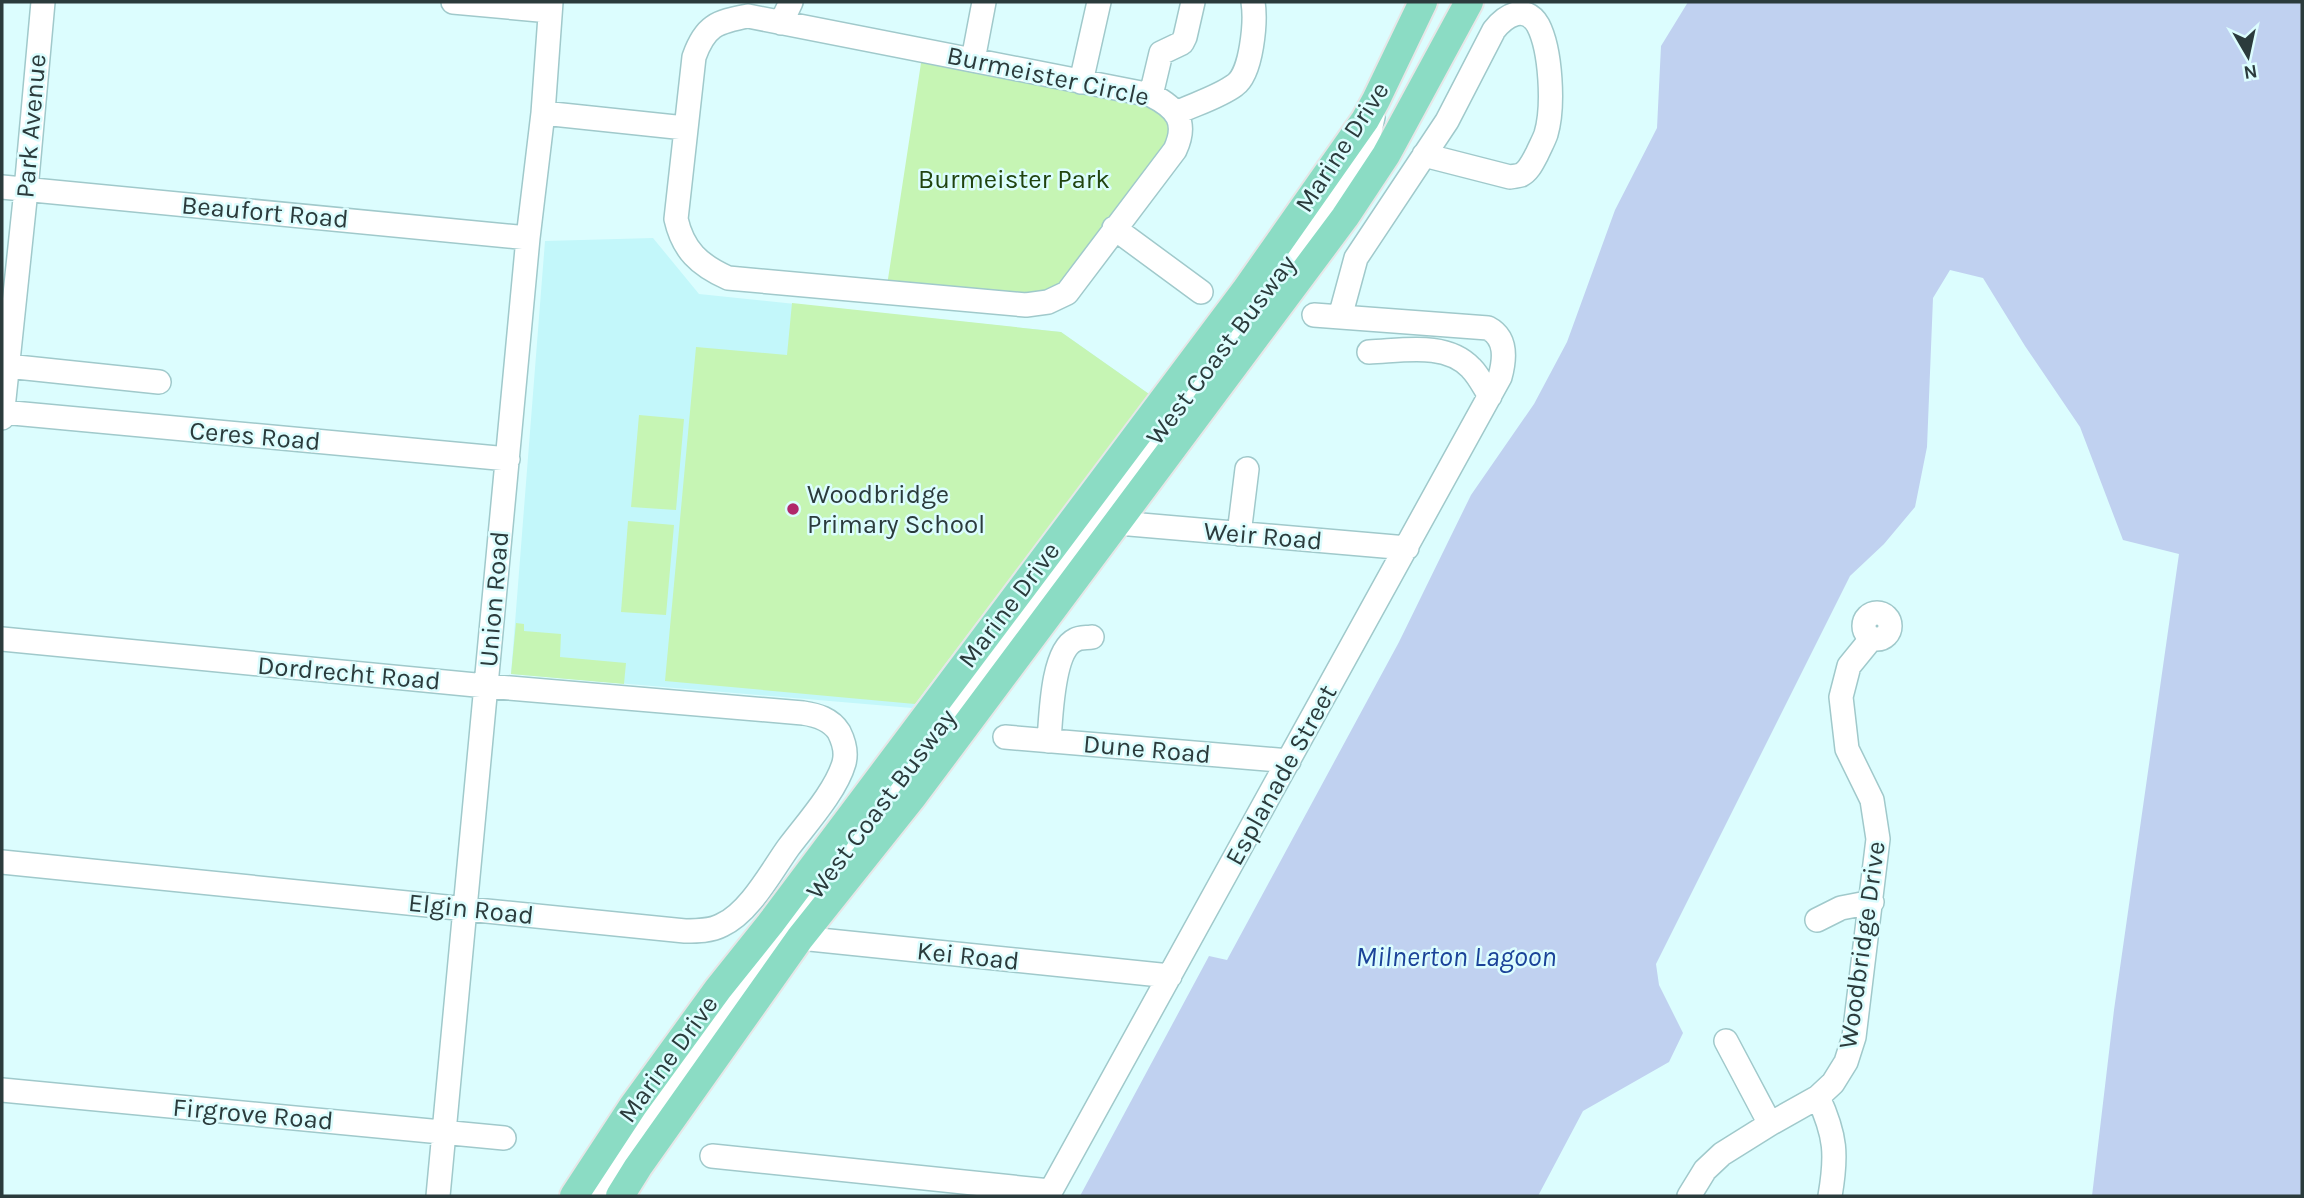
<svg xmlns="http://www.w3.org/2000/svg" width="2304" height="1198" viewBox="0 0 2304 1198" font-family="Karla,sans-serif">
  <rect width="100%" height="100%" fill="#dcfdfe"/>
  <!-- built -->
  <path fill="#c3f7fa" d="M 653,238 L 699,294 L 1061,332 L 1149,394 L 912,708 L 511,674 L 545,241 Z"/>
  <!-- green -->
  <path fill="#c6f5b4" d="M 923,50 L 1151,95 L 1181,131 L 1048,302 L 886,292 Z
    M 792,303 L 1061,332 L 1149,394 L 915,704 L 665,681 L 696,347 L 787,355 Z
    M 639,415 L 684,419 L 676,510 L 631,507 Z
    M 628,521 L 674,525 L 666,615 L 621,612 Z
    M 516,623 L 524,624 L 524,631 L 561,634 L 560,657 L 626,663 L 624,684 L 511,674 Z"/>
  <!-- water -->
  <path fill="#c0d1f0" d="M 1688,2 L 2302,2 L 2302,1196 L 2092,1196 L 2114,1010 L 2179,554 L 2123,540 L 2080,427 L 2025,346 L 1983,278 L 1950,270 L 1933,298 L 1927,447 L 1915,507 L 1884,544 L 1850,576 L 1656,964 L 1659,985 L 1683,1033 L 1669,1062 L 1583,1111 L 1538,1196 L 1080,1196 L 1209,956 L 1227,960 L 1399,642 L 1471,495 L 1534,404 L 1567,342 L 1615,210 L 1657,128 L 1661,46 Z"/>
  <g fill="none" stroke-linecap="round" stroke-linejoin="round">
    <defs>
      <path id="minor" d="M 453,2 L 550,11
        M 748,16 L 1151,95 C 1177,108 1188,122 1175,150 L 1067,293 L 1048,302 L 1026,305 L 728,278 C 699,265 683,250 676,219 L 694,57 C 705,26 716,22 748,16 Z
        M 781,23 L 791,2
        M 973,60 L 984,2
        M 1081,82 L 1099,2
        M 1151,95 L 1161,53 L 1182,43 L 1185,37 L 1193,2
        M 543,113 L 685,128
        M 1176,113 C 1195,104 1219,97 1235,85 C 1252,73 1256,21 1253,2
        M 2,187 L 528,238
        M 1114,228 L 1201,292
        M 1340,317 L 1356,258 L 1447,121 L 1494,30 C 1505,16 1525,3 1538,25 C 1551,50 1554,107 1546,134 C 1544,140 1540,147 1537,154 C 1533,161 1529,171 1521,175 C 1518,176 1514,176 1510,177 L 1424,155
        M 1369,352 C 1401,351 1446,341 1471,368 C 1479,376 1484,387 1490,396
        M 7,366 L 159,382
        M 2,412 L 508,459
        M 2,418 L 26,190 L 43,2
        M 1118,523 L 1407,548
        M 1239,534 L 1247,469
        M1864 626a13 13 0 1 1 26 0a13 13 0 1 1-26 0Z
        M 2,639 L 486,686 L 803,713 C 817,715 831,719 839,732 C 844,742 847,752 844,763 C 836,791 806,824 788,848 C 771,872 749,913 722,925 C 711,931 697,931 685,931 L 2,862
        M 1005,737 L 1289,761
        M 1049,741 C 1051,717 1052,651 1075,640 C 1080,637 1087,638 1092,637
        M 1817,920 L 1841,908 L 1872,902
        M 788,934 L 800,938 L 1170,976
        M 1726,1041 L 1770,1124
        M 2,1090 L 504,1138
        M 1818,1097 C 1836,1136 1837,1155 1830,1196
        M 712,1156 L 1050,1191
        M 438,1196 L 528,238 L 543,113 L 551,2
        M 594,1196 L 638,1123 L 1264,296 L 1354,163 L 1369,136 L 1373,117
        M 1048,1196 L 1500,377 C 1505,359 1507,338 1488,328 L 1314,315
        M 1689,1196 L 1705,1170 L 1722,1154 L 1770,1124 L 1818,1097 L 1833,1083 L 1846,1062 L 1854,1037 L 1878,839 L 1872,800 L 1847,749 L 1841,697 L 1849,666 L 1871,639"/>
      <path id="major" d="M 574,1196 L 633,1106 L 718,989 L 770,924 L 1245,291 L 1365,120 L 1376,100 L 1423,2
        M 620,1196 L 638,1167 L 800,938 L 914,795 L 1345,217 L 1386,155 L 1469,2"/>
    </defs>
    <!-- minor casing -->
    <use href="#minor" stroke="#a0c9cb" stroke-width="26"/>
    <!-- major casing -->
    <use href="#major" stroke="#e6e7e8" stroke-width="32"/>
    <!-- minor -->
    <use href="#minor" stroke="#fff" stroke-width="23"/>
    <!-- major -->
    <use href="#major" stroke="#8bdcc4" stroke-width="28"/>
  </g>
  <!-- markers -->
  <circle fill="#b02769" stroke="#dcfdfe" stroke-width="2.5" cx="793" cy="509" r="7"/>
  <g text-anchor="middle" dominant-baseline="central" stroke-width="5" stroke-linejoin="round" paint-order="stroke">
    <!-- street labels -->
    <g font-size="26" fill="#2b3b3c" stroke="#dcfdfe">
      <text transform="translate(1048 76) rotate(12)">Burmeister Circle</text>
      <text transform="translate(31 126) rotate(-85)">Park Avenue</text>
      <text transform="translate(1342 147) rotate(-57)">Marine Drive</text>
      <text transform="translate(265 212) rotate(5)">Beaufort Road</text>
      <text transform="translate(1221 350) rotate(-53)">West Coast Busway</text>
      <text transform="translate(255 436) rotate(5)">Ceres Road</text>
      <text transform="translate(1263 536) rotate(5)">Weir Road</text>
      <text transform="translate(494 599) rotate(-85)">Union Road</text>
      <text transform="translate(1009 605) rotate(-53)">Marine Drive</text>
      <text transform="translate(349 673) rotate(5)">Dordrecht Road</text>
      <text transform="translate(1147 749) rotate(5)">Dune Road</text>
      <text transform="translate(1281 775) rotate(-61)">Esplanade Street</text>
      <text transform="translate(881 804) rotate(-53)">West Coast Busway</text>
      <text transform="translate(471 909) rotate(6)">Elgin Road</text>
      <text transform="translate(1862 945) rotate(-82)">Woodbridge Drive</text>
      <text transform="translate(968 956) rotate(6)">Kei Road</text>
      <text transform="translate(668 1059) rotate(-54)">Marine Drive</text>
      <text transform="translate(253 1114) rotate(5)">Firgrove Road</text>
    </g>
    <!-- park labels -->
    <g font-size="26" fill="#20430f" stroke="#dcfdfe">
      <text x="1014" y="179">Burmeister Park</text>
    </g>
    <!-- poi labels -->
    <g font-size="26" fill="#2b3b3c" stroke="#dcfdfe" text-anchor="start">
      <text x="807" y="494">Woodbridge<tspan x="807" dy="30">Primary School</tspan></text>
    </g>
    <!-- water labels -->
    <g font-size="28" font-style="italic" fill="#1b4399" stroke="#dcfdfe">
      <text x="1456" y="956">Milnerton Lagoon</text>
    </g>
  </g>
  <!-- border -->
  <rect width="2304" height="1198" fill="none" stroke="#2b3b3c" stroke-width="7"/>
  <!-- north arrow -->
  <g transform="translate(2248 56) rotate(171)" stroke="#dcfdfe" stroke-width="5" paint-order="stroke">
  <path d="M0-5L12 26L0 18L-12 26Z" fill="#2b3b3c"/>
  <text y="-10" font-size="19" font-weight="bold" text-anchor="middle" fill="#2b3b3c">N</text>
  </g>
</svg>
